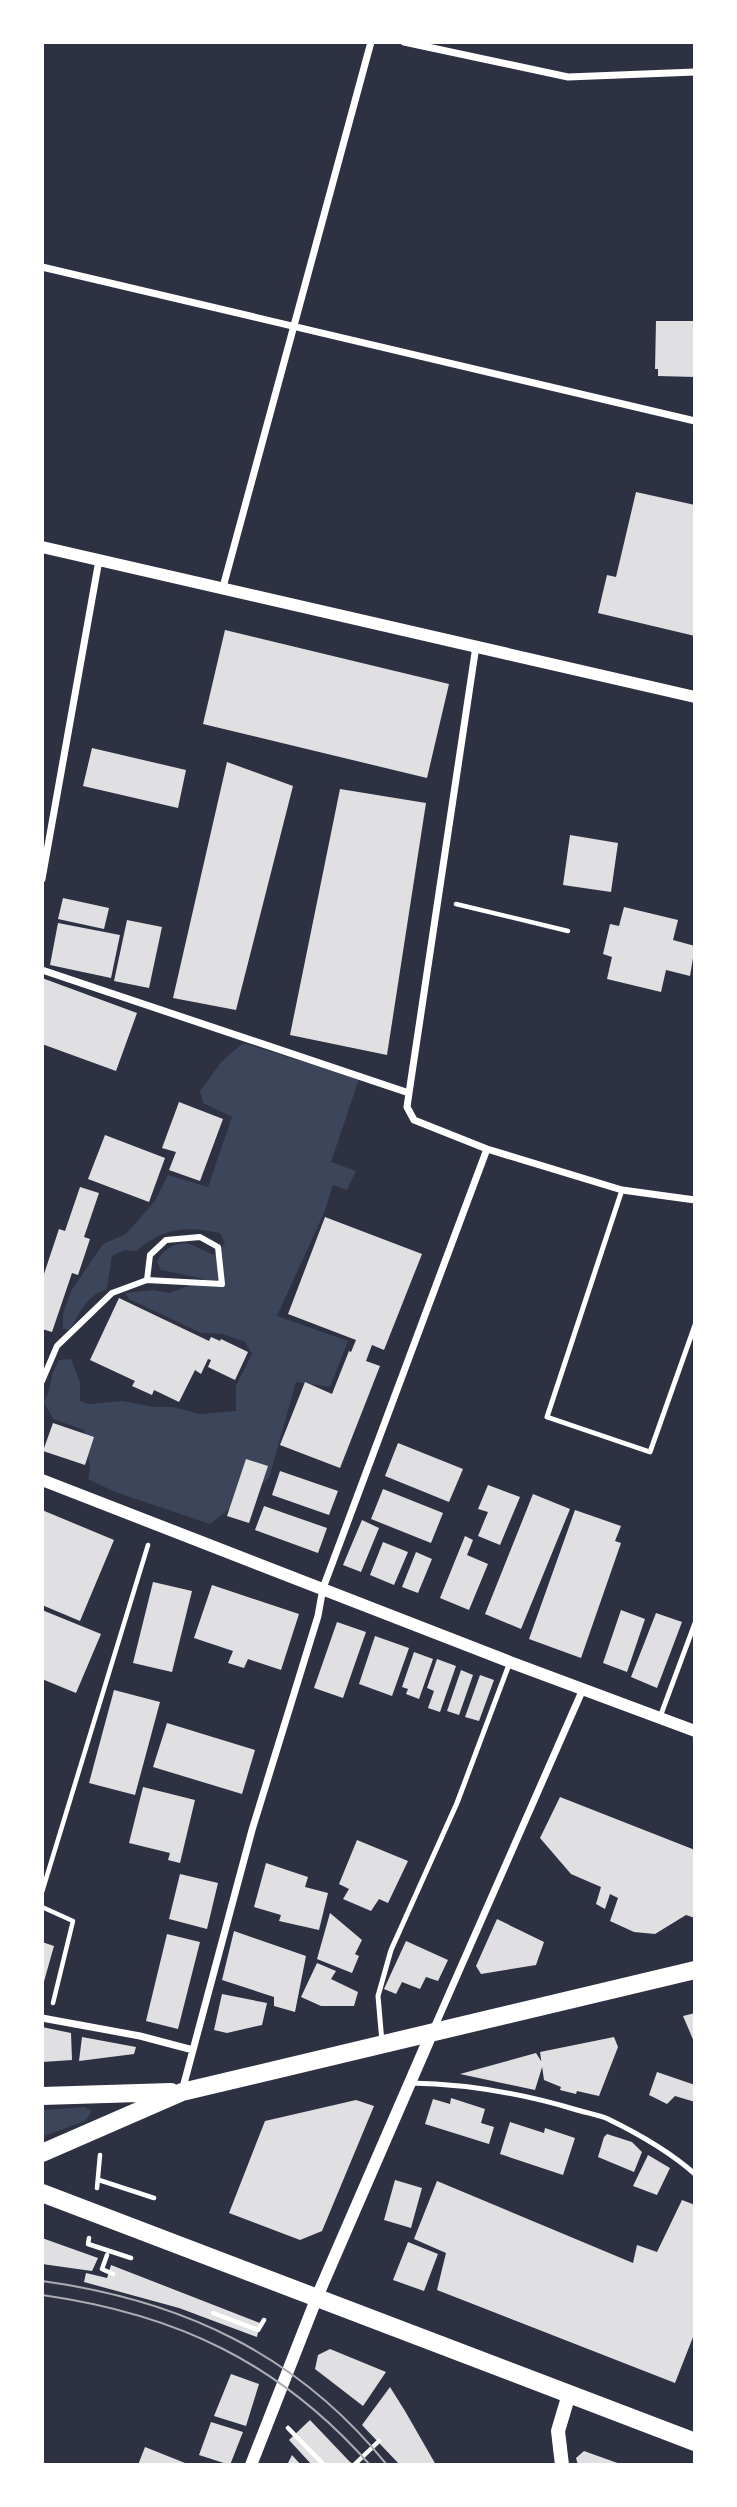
<svg xmlns="http://www.w3.org/2000/svg" width="737" height="2507" viewBox="0 0 737 2507" font-family="Helvetica,sans-serif">
  <rect width="100%" height="100%" fill="#2d3142"/>
  <!-- green -->
  <path fill="#3c4559" d="M 243,1043 L 359,1079 L 331,1162 L 356,1171 L 347,1190 L 333,1185 L 324,1213 L 277,1316 L 348,1341 L 330,1387 L 296,1382 L 269,1478 L 210,1524 L 115,1492 L 88,1479 L 90,1469 L 84,1430 L 53,1419 L 44,1402 C 53,1387 48,1377 59,1360 L 71,1359 L 80,1383 L 80,1401 L 89,1404 L 123,1401 L 154,1407 L 173,1407 L 200,1414 L 236,1411 L 236,1386 L 252,1354 L 245,1342 L 223,1334 L 201,1333 L 129,1299 L 125,1293 L 153,1290 L 170,1293 L 205,1279 L 161,1270 L 157,1262 C 162,1250 178,1239 192,1245 C 199,1248 206,1252 214,1255 L 225,1243 L 220,1233 C 184,1226 165,1227 136,1251 L 124,1250 L 112,1256 L 107,1289 C 83,1298 83,1311 69,1330 L 63,1329 L 63,1314 L 71,1291 L 103,1244 L 126,1234 L 155,1201 L 168,1175 L 208,1187 L 232,1117 L 203,1103 L 200,1091 L 222,1061 Z
    M 85,2107 L 92,2111 L 85,2121 L 42,2137 L 42,2110 Z"/>
  <!-- building -->
  <path fill="#e0e0e3" d="M 656,321 L 695,321 L 695,377 L 658,376 L 658,369 L 655,369 Z
    M 636,492 L 695,505 L 695,636 L 598,613 L 607,575 L 616,577 Z
    M 225,630 L 449,684 L 427,778 L 203,724 Z
    M 92,748 L 186,770 L 178,808 L 83,786 Z
    M 227,762 L 293,786 L 236,1010 L 173,998 Z
    M 340,789 L 426,803 L 387,1055 L 290,1035 Z
    M 570,835 L 618,843 L 611,892 L 563,885 Z
    M 63,898 L 109,908 L 104,929 L 58,919 Z
    M 624,907 L 678,920 L 673,940 L 695,946 L 690,976 L 666,970 L 661,992 L 607,979 L 612,957 L 603,954 L 610,924 L 619,926 Z
    M 127,920 L 162,927 L 149,988 L 114,981 Z
    M 58,923 L 120,935 L 111,978 L 50,965 Z
    M 42,978 L 137,1013 L 116,1071 L 42,1044 Z
    M 179,1102 L 223,1119 L 200,1181 L 169,1170 L 176,1152 L 162,1148 Z
    M 105,1135 L 165,1158 L 149,1202 L 88,1179 Z
    M 80,1187 L 99,1193 L 84,1237 L 90,1239 L 78,1275 L 72,1273 L 52,1332 L 42,1329 L 42,1280 L 59,1229 L 65,1231 Z
    M 325,1217 L 422,1254 L 384,1350 L 372,1345 L 366,1361 L 380,1366 L 340,1468 L 280,1445 L 305,1382 L 332,1394 L 349,1351 L 351,1352 L 356,1340 L 288,1314 Z
    M 119,1298 L 209,1341 L 211,1337 L 220,1341 L 221,1339 L 248,1352 L 235,1380 L 208,1367 L 211,1360 L 208,1359 L 201,1374 L 195,1370 L 179,1402 L 154,1390 L 152,1395 L 132,1386 L 135,1381 L 90,1360 Z
    M 53,1423 L 94,1437 L 85,1465 L 43,1451 Z
    M 398,1443 L 463,1469 L 449,1502 L 385,1476 Z
    M 246,1459 L 268,1466 L 249,1523 L 227,1516 Z
    M 280,1471 L 338,1491 L 329,1515 L 272,1495 Z
    M 488,1485 L 520,1497 L 500,1545 L 478,1536 L 488,1512 L 478,1509 Z
    M 383,1489 L 443,1513 L 431,1543 L 371,1519 Z
    M 533,1494 L 570,1509 L 521,1629 L 485,1614 Z
    M 264,1506 L 327,1528 L 318,1553 L 255,1530 Z
    M 42,1510 L 114,1540 L 80,1621 L 42,1605 Z
    M 575,1510 L 621,1526 L 615,1541 L 621,1543 L 581,1658 L 529,1639 Z
    M 362,1520 L 379,1528 L 361,1572 L 343,1565 Z
    M 465,1536 L 473,1540 L 467,1555 L 488,1564 L 469,1610 L 440,1598 Z
    M 383,1542 L 408,1552 L 394,1585 L 370,1575 Z
    M 416,1552 L 432,1559 L 418,1593 L 402,1587 Z
    M 153,1582 L 192,1591 L 172,1672 L 133,1663 Z
    M 212,1585 L 299,1614 L 281,1670 L 248,1659 L 244,1668 L 228,1663 L 233,1651 L 194,1638 Z
    M 42,1610 L 101,1634 L 76,1693 L 42,1679 Z
    M 621,1610 L 645,1619 L 627,1672 L 603,1663 Z
    M 656,1613 L 682,1622 L 657,1688 L 631,1677 Z
    M 337,1622 L 366,1632 L 343,1698 L 314,1688 Z
    M 375,1636 L 409,1648 L 392,1696 L 359,1684 Z
    M 414,1652 L 433,1659 L 419,1699 L 406,1694 L 408,1689 L 402,1687 Z
    M 437,1659 L 456,1666 L 440,1712 L 428,1708 L 434,1691 L 427,1688 Z
    M 461,1670 L 473,1675 L 459,1715 L 447,1711 Z
    M 480,1675 L 494,1680 L 479,1721 L 465,1717 Z
    M 114,1690 L 160,1702 L 135,1795 L 89,1783 Z
    M 167,1723 L 255,1750 L 242,1794 L 153,1767 Z
    M 143,1787 L 195,1800 L 180,1863 L 168,1860 L 170,1853 L 129,1843 Z
    M 560,1797 L 695,1850 L 693,1868 L 695,1869 L 695,1918 L 686,1915 L 655,1934 L 634,1932 L 610,1921 L 618,1898 L 610,1894 L 605,1909 L 596,1904 L 601,1887 L 571,1874 L 540,1838 Z
    M 357,1840 L 408,1861 L 388,1903 L 379,1899 L 371,1911 L 343,1899 L 349,1889 L 339,1884 Z
    M 266,1863 L 308,1877 L 305,1887 L 328,1893 L 319,1930 L 279,1921 L 281,1915 L 254,1907 Z
    M 180,1874 L 218,1883 L 207,1929 L 169,1919 Z
    M 330,1913 L 362,1940 L 355,1954 L 359,1956 L 352,1973 L 317,1959 Z
    M 497,1919 L 544,1942 L 536,1965 L 481,1974 L 476,1966 Z
    M 234,1931 L 306,1956 L 295,2012 L 274,2006 L 274,1997 L 222,1980 Z
    M 167,1934 L 200,1942 L 178,2029 L 146,2021 Z
    M 406,1941 L 448,1960 L 438,1981 L 426,1977 L 420,1989 L 402,1982 L 396,1994 L 384,1989 Z
    M 42,1942 L 54,1946 L 43,1985 L 42,1985 Z
    M 317,1963 L 336,1971 L 331,1979 L 358,1992 L 354,2006 L 321,2006 L 301,1997 Z
    M 222,1994 L 267,2003 L 262,2025 L 227,2033 L 214,2030 Z
    M 695,2013 L 695,2044 L 683,2016 Z
    M 42,2027 L 71,2033 L 72,2060 L 42,2062 Z
    M 82,2037 L 136,2047 L 134,2054 L 79,2061 Z
    M 614,2037 L 618,2047 L 599,2096 L 577,2091 L 576,2094 L 560,2090 L 561,2087 L 544,2080 L 540,2052 Z
    M 536,2053 L 543,2064 L 535,2090 L 460,2074 Z
    M 657,2072 L 695,2085 L 695,2102 L 675,2096 L 667,2104 L 649,2095 Z
    M 451,2098 L 485,2109 L 481,2123 L 494,2127 L 489,2144 L 425,2124 L 433,2099 L 450,2104 Z
    M 356,2100 L 374,2106 L 322,2231 L 300,2240 L 229,2213 L 265,2121 Z
    M 510,2122 L 544,2133 L 545,2128 L 575,2138 L 563,2175 L 500,2154 Z
    M 607,2134 L 632,2142 L 642,2152 L 634,2172 L 598,2157 L 604,2137 Z
    M 648,2155 L 670,2168 L 657,2195 L 633,2186 Z
    M 395,2180 L 422,2188 L 411,2228 L 384,2220 Z
    M 437,2181 L 633,2263 L 637,2245 L 657,2252 L 682,2200 L 695,2205 L 695,2332 L 675,2383 L 437,2290 L 446,2253 L 414,2239 Z
    M 42,2238 L 98,2258 L 92,2271 L 42,2264 Z
    M 408,2242 L 438,2254 L 424,2291 L 393,2280 Z
    M 111,2265 L 260,2323 L 257,2337 L 179,2308 L 84,2282 L 86,2273 L 107,2278 Z
    M 330,2349 L 386,2372 L 363,2406 L 315,2369 L 318,2355 Z
    M 231,2374 L 259,2384 L 246,2426 L 214,2416 Z
    M 390,2387 L 405,2411 L 436,2465 L 400,2465 L 362,2425 Z
    M 310,2420 L 350,2462 L 355,2465 L 312,2465 L 289,2440 Z
    M 211,2422 L 243,2432 L 230,2465 L 199,2455 Z
    M 145,2447 L 190,2465 L 138,2465 Z
    M 584,2451 L 623,2465 L 578,2465 L 576,2458 Z
    M 292,2455 L 301,2465 L 287,2465 Z"/>
  <g fill="none" stroke-linecap="round" stroke-linejoin="round">
    <!-- path -->
    <path stroke="#fff" stroke-width="4.5" d="M 456,904 L 568,931
      M 42,1892 L 148,1545
      M 42,1907 L 73,1921 L 53,2003
      M 99,2180 L 154,2198
      M 97,2188 L 100,2155
      M 89,2238 L 88,2244 L 131,2258
      M 107,2255 L 102,2269 L 113,2274
      M 213,2313 L 258,2330 L 264,2320
      M 288,2428 L 324,2465
      M 354,2465 L 379,2441"/>
    <!-- service -->
    <path stroke="#fff" stroke-width="5" d="M 622,1190 L 547,1417 L 650,1452 L 695,1325
      M 660,1717 L 695,1623
      M 382,2042 L 378,1996 L 391,1950 L 457,1803 L 510,1662
      M 411,2083 C 466,2084 524,2094 577,2110 C 587,2113 599,2115 608,2119 C 639,2134 670,2152 695,2174"/>
    <!-- pedestrian -->
    <path stroke="#fff" stroke-width="6" d="M 42,1381 L 57,1346 L 112,1293 L 147,1280 L 222,1284 L 218,1247 L 200,1237 L 166,1240 L 150,1255 L 147,1280"/>
    <!-- minor -->
    <path stroke="#fff" stroke-width="7" d="M 404,42 L 568,77 L 695,72
      M 42,267 L 695,421
      M 223,587 L 371,42
      M 42,879 L 99,560
      M 42,970 L 409,1093 L 407,1107 L 414,1120 L 487,1149 L 622,1190 L 695,1200
      M 409,1093 L 476,646
      M 42,2018 L 140,2036 L 193,2050
      M 434,2028 L 583,1689
      M 182,2091 L 252,1830 L 318,1616 L 323,1588 L 487,1149"/>
    <!-- tertiary -->
    <path stroke="#fff" stroke-width="12" d="M 42,547 L 695,697
      M 42,1480 L 510,1662 L 695,1731
      M 251,2465 L 317,2297 L 432,2032"/>
    <!-- secondary -->
    <path stroke="#fff" stroke-width="14" d="M 562,2465 L 558,2431 L 569,2394"/>
    <!-- primary -->
    <path stroke="#fff" stroke-width="18" d="M 42,2096 L 171,2092
      M 42,2153 L 182,2092 L 695,1970
      M 42,2193 L 695,2442"/>
    <!-- tram -->
    <path stroke="#abadb3" stroke-width="2" d="M 42,2281 C 181,2300 298,2354 387,2465
      M 42,2295 C 176,2314 279,2362 370,2465"/>
  </g>
  <!-- border -->
  <rect width="737" height="2507" fill="none" stroke="#ffffff" stroke-width="88"/>
</svg>
